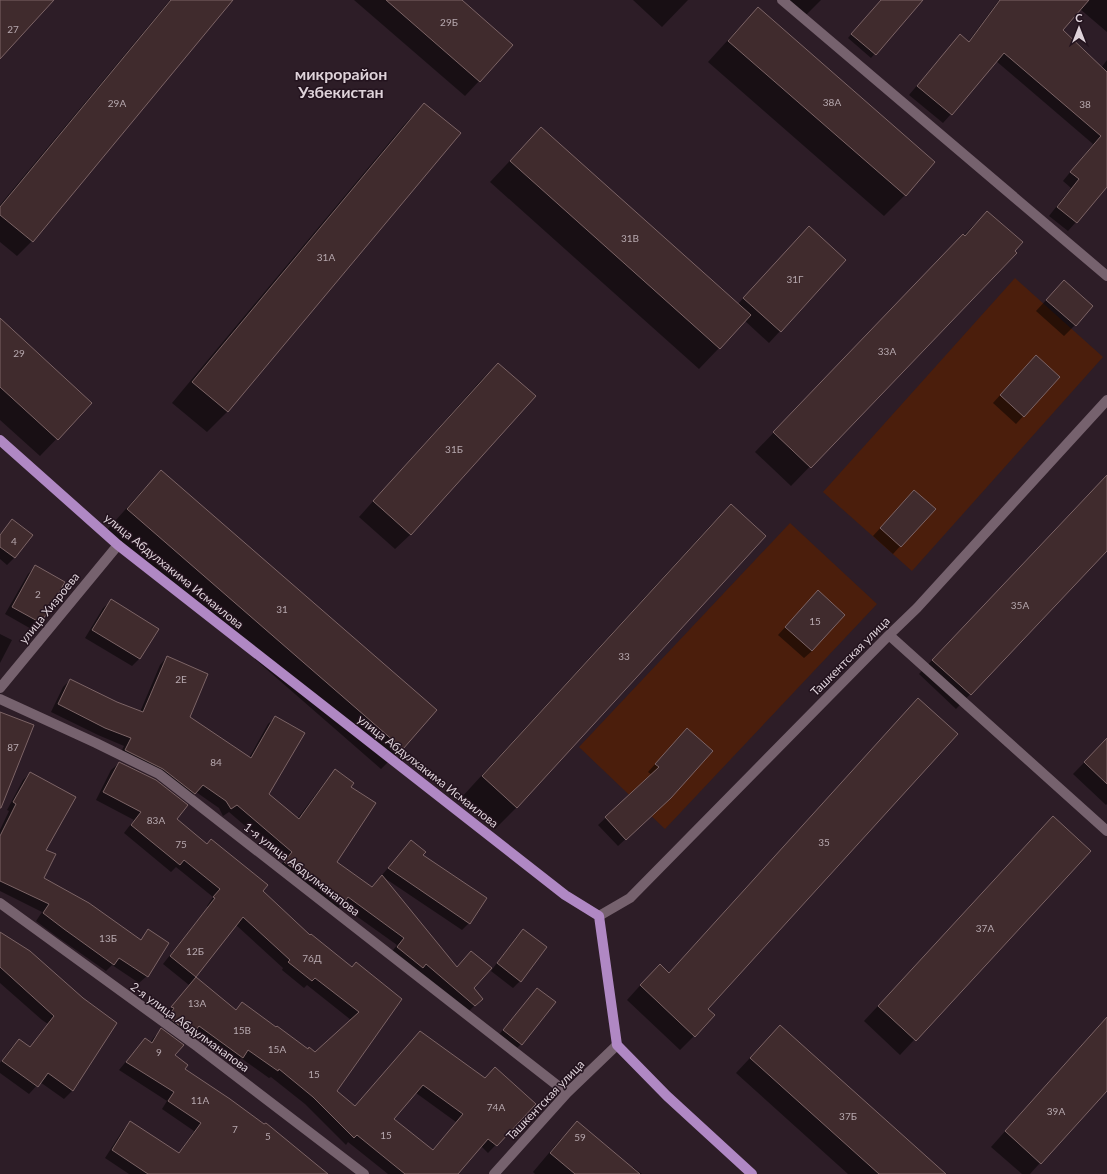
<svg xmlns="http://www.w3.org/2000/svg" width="1107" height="1174" viewBox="0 0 1107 1174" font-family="Lato,sans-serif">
  <rect width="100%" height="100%" fill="#2d1d27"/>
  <!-- green -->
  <path fill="#4b1e0c" d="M 1015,278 L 1103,357 L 912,571 L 823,492 Z
    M 790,523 L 877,604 L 665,829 L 579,747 Z"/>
  <!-- shadow -->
  <path fill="#0007" fill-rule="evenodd" d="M 170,0 L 232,0 L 32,241 L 17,256 L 0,242 L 0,205 Z
    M 354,0 L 460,0 L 512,45 L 479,81 L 465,96 Z
    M 633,0 L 688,0 L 662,27 Z
    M 781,0 L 821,0 L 802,19 Z
    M 881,0 L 922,0 L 871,58 L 848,38 Z
    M 999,0 L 1107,0 L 1107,32 L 1080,9 L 1062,30 L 1101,68 L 1107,60 L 1107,185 L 1076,222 L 1068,231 L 1049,216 L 1071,188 L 1063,181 L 1093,144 L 996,61 L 951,114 L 943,123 L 909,95 L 952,44 L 960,36 L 968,42 Z
    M 758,9 L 905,195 L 884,216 L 708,62 L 737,30 Z
    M 424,104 L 228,411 L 207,432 L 172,403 L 404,125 Z
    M 541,128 L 738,304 L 798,239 L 845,260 L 769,343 L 744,320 L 719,348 L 699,369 L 490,182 Z
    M 987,212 L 1016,253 L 791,486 L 755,452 L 944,255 Z
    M 1064,281 L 1075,325 L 1064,336 L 1036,311 Z
    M 0,320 L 91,403 L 40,456 L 0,420 Z
    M 498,364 L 535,396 L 410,535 L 395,549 L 359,517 L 483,378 Z
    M 1028,364 L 1059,377 L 1016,424 L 993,403 Z
    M 161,471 L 402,748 L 381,769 L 107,530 L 141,492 Z
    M 1107,476 L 1107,550 L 956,709 L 919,674 Z
    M 907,499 L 934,509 L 893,554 L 873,536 Z
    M 731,505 L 764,536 L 516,808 L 495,829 L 461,798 L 710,526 Z
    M 12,521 L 14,558 L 7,565 L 0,559 L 0,534 Z
    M 35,567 L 40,623 L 33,630 L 5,614 L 28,574 Z
    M 811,599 L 812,651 L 804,658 L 778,635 Z
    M 111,601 L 139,659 L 132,666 L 85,638 L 103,608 Z
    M 0,634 L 12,640 L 0,663 Z
    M 167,657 L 189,717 L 249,758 L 268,724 L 276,717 L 268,794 L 297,819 L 328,778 L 335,771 L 350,788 L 336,863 L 371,888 L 411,841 L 469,923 L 462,930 L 383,877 L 481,999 L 467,1013 L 390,954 L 397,945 L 341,905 L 335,911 L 277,869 L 285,860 L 229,812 L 223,816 L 219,808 L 196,792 L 187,801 L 155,776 L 118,758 L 124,746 L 98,735 L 51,712 L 63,687 L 70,680 L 117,703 L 140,712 L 160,665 Z
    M 905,713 L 707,1009 L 694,1036 L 680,1050 L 627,1000 L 646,979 L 668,974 Z
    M 680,737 L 662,805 L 618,846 L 598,825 L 652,775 L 648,772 Z
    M 1107,739 L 1107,804 L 1106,805 L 1073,774 Z
    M 119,763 L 175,819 L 261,891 L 310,936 L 351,968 L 400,999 L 336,1092 L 355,1106 L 413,1040 L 485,1079 L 535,1104 L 488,1153 L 481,1146 L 457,1174 L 388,1174 L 348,1142 L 346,1145 L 305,1104 L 271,1077 L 269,1078 L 241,1058 L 234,1065 L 192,1033 L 184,1042 L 161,1025 L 167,1017 L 165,1015 L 189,985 L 163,964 L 208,907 L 207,906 L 213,897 L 176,867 L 171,872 L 124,833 L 134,820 L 96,800 L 111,770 ZM 236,925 L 283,968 L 282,970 L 304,988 L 307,985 L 351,1020 L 315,1053 L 308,1050 L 242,1003 L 235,1010 L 195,977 ZM 416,1093 L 456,1122 L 432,1151 L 393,1119 Z
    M 30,773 L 45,851 L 42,879 L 140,941 L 149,931 L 147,976 L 139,983 L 112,965 L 106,971 L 56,936 L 36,921 L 42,912 L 0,891 L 0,830 L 9,811 L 7,810 L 23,780 Z
    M 1039,832 L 1090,851 L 900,1055 L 864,1021 Z
    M 524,930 L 520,981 L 513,988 L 491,971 L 516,937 Z
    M 0,933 L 65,987 L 116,1024 L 72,1091 L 64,1099 L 40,1082 L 29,1094 L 0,1073 L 0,1063 L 11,1048 L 19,1040 L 29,1048 L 41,1032 L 48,1024 L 42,1020 L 0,983 Z
    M 537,989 L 521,1044 L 514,1051 L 497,1037 L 530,997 Z
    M 1107,1017 L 1107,1089 L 1030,1174 L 1022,1174 L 991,1147 Z
    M 780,1026 L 945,1174 L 848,1174 L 736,1073 Z
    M 162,1030 L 173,1055 L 184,1069 L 326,1174 L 129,1174 L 105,1158 L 123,1130 L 130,1123 L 178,1154 L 194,1131 L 162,1109 L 167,1101 L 119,1070 L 138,1047 L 150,1043 L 154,1037 Z
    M 577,1123 L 632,1169 L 633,1167 L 642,1174 L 535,1174 L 533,1172 L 559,1141 Z"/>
  <!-- building -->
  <path fill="#402b2d" stroke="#7c6466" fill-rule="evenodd" d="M 0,0 L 54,0 L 0,59 Z
    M 171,0 L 233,0 L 33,242 L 0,215 L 0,207 Z
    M 386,0 L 462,0 L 513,45 L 480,82 Z
    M 881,0 L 923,0 L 876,55 L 851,34 Z
    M 1000,0 L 1089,0 L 1063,30 L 1107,72 L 1107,187 L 1077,223 L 1057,207 L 1079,179 L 1070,172 L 1101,136 L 1004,53 L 952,115 L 917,86 L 960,34 L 969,42 Z
    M 758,7 L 935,162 L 906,196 L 728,41 Z
    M 424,103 L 461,133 L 228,412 L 192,382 Z
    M 541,127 L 751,315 L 720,349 L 510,161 Z
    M 987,211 L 1023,242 L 1015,251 L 1017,253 L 811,468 L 773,432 L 963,234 L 965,236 Z
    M 809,226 L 846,260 L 781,332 L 743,298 Z
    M 1064,280 L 1093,306 L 1076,326 L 1046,300 Z
    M 0,318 L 92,403 L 58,440 L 0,387 Z
    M 1036,355 L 1060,377 L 1024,417 L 1000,395 Z
    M 498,363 L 536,396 L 411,535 L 373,501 Z
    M 161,470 L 437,710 L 403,749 L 127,509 Z
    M 1107,475 L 1107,551 L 971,695 L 932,660 Z
    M 914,490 L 936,509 L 901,547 L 880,528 Z
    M 731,504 L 766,536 L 517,808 L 482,776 Z
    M 12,519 L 33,535 L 15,558 L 0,547 L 0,535 Z
    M 35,565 L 65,582 L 41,623 L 12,607 Z
    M 818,590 L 845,615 L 812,651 L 785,627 Z
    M 111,599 L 159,629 L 140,659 L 92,630 Z
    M 167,656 L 208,674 L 190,717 L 251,758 L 275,716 L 305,733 L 269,794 L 299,819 L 335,769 L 354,783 L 351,787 L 376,803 L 337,862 L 372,887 L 382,875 L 457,967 L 471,951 L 492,968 L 474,988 L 483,999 L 475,1006 L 426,964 L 423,968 L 397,947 L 404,938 L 348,897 L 343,904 L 284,862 L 292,852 L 237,805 L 231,809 L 226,801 L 203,785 L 195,794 L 163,769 L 125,750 L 131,738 L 105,728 L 58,704 L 70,679 L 117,702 L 143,712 Z
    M 918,698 L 958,734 L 708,1009 L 715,1015 L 695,1037 L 640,985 L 660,964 L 669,973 Z
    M 0,712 L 34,725 L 1,808 L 0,808 Z
    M 687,728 L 713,751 L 671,798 L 626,840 L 605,817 L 659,767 L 655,764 Z
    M 1107,738 L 1107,784 L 1084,762 Z
    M 119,762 L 156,780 L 188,805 L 177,819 L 207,844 L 211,839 L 268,885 L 263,891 L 310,935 L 311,934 L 352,967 L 356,962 L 402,999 L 337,1091 L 355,1106 L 420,1031 L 485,1078 L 495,1067 L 536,1104 L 497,1146 L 488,1139 L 458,1174 L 405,1174 L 357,1135 L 354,1138 L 313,1097 L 279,1069 L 278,1071 L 248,1050 L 243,1058 L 199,1026 L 192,1035 L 168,1017 L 174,1008 L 171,1007 L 196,977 L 170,956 L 215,898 L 213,897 L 220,889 L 184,860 L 180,865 L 131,825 L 141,812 L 103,792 ZM 243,917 L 290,960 L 288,962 L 312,981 L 315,978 L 359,1012 L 315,1052 L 309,1047 L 308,1049 L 277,1026 L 276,1027 L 242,1002 L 236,1010 L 196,977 ZM 423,1085 L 463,1114 L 433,1150 L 394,1119 Z
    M 30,772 L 76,797 L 46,850 L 56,854 L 44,878 L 89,903 L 141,940 L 148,929 L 169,943 L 148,977 L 119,958 L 114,965 L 64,929 L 43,913 L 49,904 L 0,881 L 0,836 L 16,804 L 13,802 Z
    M 1053,816 L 1091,851 L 916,1041 L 878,1006 Z
    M 411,840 L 426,852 L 423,855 L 487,898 L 470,924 L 388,868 Z
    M 523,929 L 547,947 L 521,982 L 497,963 Z
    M 0,932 L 30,951 L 83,998 L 117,1023 L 73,1091 L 48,1073 L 38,1087 L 2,1061 L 19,1039 L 30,1047 L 54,1016 L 0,967 Z
    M 537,988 L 556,1002 L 522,1045 L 503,1030 Z
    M 1107,1017 L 1107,1091 L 1041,1164 L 1005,1131 Z
    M 780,1025 L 946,1174 L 879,1174 L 750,1058 Z
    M 161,1028 L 184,1045 L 175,1055 L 188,1065 L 185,1069 L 230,1099 L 264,1124 L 266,1123 L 328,1174 L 148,1174 L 112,1150 L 130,1121 L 179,1153 L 201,1123 L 168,1101 L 174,1092 L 126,1062 L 145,1038 L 152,1043 Z
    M 577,1121 L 640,1174 L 575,1174 L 550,1153 Z"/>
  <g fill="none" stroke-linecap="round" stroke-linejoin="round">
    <!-- minor -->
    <path stroke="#76626e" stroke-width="10" d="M 782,0 L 1107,276
      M 889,635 L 1107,831
      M 0,688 L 118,545
      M 0,699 L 96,743 L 159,774 L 567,1093
      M 0,903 L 198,1047 L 364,1174
      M 599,916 L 630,898 L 889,635 L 917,608 L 1107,400
      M 494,1174 L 567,1093 L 617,1045"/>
    <!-- major -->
    <path stroke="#b088c4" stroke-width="10" d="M 0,440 L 118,545 L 565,895 L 599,916 L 617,1045 L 667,1096 L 752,1174"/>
  </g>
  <g text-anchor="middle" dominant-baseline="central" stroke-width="3" stroke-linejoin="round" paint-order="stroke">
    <!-- number labels -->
    <g font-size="10" fill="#b6a8ae">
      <text x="449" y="22">29Б</text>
      <text x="13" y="29">27</text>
      <text x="832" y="102">38А</text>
      <text x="117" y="103">29А</text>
      <text x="1085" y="104">38</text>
      <text x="630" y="238">31В</text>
      <text x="326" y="257">31А</text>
      <text x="795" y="279">31Г</text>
      <text x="887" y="351">33А</text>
      <text x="19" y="353">29</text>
      <text x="454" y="449">31Б</text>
      <text x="14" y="541">4</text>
      <text x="38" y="594">2</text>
      <text x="1020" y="605">35А</text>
      <text x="282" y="609">31</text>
      <text x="815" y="621">15</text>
      <text x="624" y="656">33</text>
      <text x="181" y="679">2Е</text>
      <text x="13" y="747">87</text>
      <text x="216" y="762">84</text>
      <text x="156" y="820">83А</text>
      <text x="824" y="842">35</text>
      <text x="181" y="844">75</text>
      <text x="985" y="928">37А</text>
      <text x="108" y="938">13Б</text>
      <text x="195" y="951">12Б</text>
      <text x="312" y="958">76Д</text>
      <text x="197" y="1003">13А</text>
      <text x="242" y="1030">15В</text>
      <text x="277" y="1049">15А</text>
      <text x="159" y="1052">9</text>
      <text x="314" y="1074">15</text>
      <text x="200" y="1100">11А</text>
      <text x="496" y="1107">74А</text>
      <text x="1056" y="1111">39А</text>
      <text x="848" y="1116">37Б</text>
      <text x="235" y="1129">7</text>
      <text x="386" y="1135">15</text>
      <text x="268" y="1136">5</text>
      <text x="580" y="1137">59</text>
    </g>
    <!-- street labels -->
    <g font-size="12" fill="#ded2d9" stroke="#23131e">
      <text transform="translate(174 571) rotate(39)">улица Абдулхакима Исмаилова</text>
      <text transform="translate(49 608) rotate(-51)">улица Хизроева</text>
      <text transform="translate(850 656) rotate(-45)">Ташкентская улица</text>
      <text transform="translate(428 771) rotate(38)">улица Абдулхакима Исмаилова</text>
      <text transform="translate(302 869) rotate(38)">1-я улица Абдулманапова</text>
      <text transform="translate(190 1027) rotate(36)">2-я улица Абдулманапова</text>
      <text transform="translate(545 1100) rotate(-46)">Ташкентская улица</text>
    </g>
    <!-- district labels -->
    <g font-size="16" font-weight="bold" fill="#ded2d9" stroke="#23131e">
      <text x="341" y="73">микрорайон<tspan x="341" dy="18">Узбекистан</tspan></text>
    </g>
  </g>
  <!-- north arrow -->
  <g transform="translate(1079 28)" stroke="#23131e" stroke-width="3" paint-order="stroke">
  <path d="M0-3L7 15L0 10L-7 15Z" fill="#ded2d9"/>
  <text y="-6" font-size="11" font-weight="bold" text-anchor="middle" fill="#ded2d9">С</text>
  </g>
</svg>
